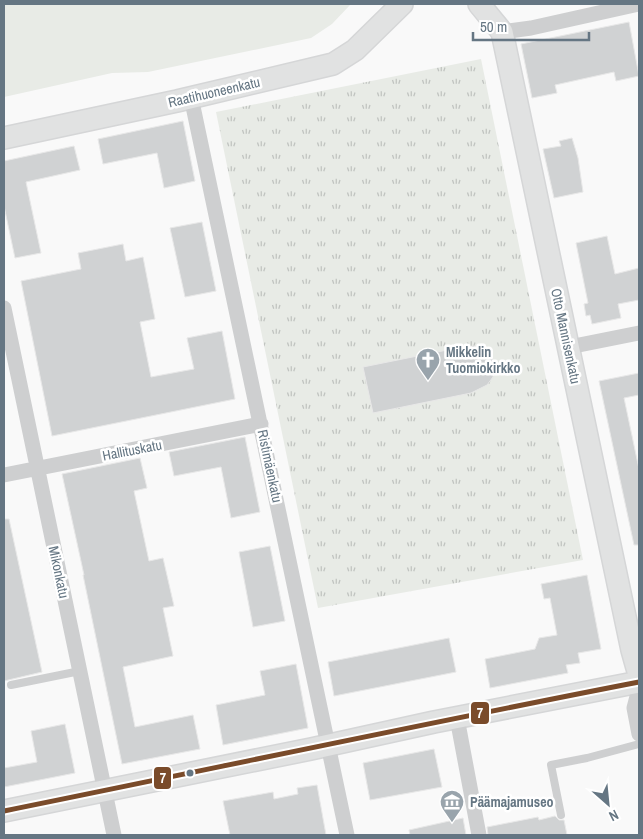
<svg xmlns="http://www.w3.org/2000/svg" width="643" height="839" viewBox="0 0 643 839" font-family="'Archivo Narrow',sans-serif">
  <defs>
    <pattern id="park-tufts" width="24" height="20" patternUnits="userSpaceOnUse" patternTransform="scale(1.25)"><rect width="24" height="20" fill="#e8ebe6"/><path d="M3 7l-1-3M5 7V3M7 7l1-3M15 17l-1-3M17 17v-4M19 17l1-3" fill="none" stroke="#c0c3c0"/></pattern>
  </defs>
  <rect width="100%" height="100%" fill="#f9f9f9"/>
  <!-- park -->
  <path fill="url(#park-tufts)" d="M 481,59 L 583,560 L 318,608 L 216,112 Z"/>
  <!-- garden -->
  <path fill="#e8ebe6" d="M 4,4 L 351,4 L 332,24 L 311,38 L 148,72 L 112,73 L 4,97 Z"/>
  <!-- building -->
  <path fill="#d0d2d3" stroke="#e8e8e8" d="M 629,22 L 639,76 L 616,81 L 614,72 L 555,85 L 557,93 L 532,98 L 521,44 Z
    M 183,121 L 195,181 L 164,188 L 157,153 L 103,164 L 98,139 Z
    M 572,138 L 578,158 L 583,192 L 554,198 L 543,149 L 561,146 L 559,141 Z
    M 74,146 L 80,170 L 26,182 L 41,253 L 15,258 L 4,206 L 4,161 Z
    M 202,222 L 216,291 L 185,297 L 170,228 Z
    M 607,236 L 615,274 L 639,268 L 639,300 L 618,304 L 621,318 L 592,324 L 590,315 L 586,316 L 584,304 L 588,303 L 576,243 Z
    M 123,244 L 126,261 L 143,257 L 155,319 L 140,322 L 151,377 L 194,369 L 187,338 L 222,331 L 235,399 L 52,436 L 21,281 L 81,269 L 78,253 Z
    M 474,346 L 484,349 L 491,356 L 495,366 L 493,377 L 487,385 L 471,393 L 373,413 L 363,367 L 462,347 Z
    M 639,373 L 639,395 L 624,398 L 639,469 L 639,545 L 634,545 L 599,381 Z
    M 245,437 L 260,512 L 231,518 L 221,467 L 174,476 L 169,452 Z
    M 140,458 L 147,488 L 134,491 L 149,561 L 163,558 L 174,606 L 163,608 L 173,656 L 123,667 L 135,727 L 193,715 L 200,749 L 122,764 L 83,575 L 84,575 L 62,474 Z
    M 4,519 L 9,519 L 42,672 L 4,681 Z
    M 270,546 L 285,621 L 253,627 L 239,552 Z
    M 587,575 L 601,649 L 578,653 L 580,663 L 566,665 L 568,673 L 490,688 L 485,659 L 535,649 L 539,638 L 557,635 L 550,598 L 544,599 L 541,584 Z
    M 449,638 L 456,672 L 334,696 L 328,662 Z
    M 296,664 L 308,728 L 223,745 L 216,705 L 265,695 L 260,671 Z
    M 65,724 L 75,773 L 4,787 L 4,768 L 37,762 L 31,731 Z
    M 434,749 L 442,787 L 370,800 L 363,763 Z
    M 317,785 L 326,835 L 230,835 L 223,801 L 273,792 L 274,799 L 298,794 L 297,788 Z
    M 555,816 L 559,820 L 564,820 L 567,835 L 488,835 L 487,827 L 538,817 L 539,820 Z
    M 463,818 L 466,835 L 410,835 L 409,830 Z"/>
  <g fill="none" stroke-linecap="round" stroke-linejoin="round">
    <defs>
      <path id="secondary" d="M 479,4 L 502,32 L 632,650 L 639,675
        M 4,138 L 177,101 L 333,64 L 355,50 L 402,4
        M 4,811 L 311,749 L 434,722 L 639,682"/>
    </defs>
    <!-- secondary casing -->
    <use href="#secondary" stroke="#d5d6d7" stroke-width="24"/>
    <!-- lane -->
    <path stroke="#cecfd0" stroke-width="8" d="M 11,685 L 80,671
      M 561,815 L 551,765 L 587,758 L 639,744"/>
    <!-- street -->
    <path stroke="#cecfd0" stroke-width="15" d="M 502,32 L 531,28 L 639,4
      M 191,97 L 347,835
      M 4,308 L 114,835
      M 569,347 L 639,333
      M 4,475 L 261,424
      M 639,689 L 634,708 L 639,734
      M 457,718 L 479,835"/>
    <!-- secondary -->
    <use href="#secondary" stroke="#e1e2e2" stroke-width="21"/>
    <defs>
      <path id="bus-1" d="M 4,811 C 216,768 427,723 639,682"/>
    </defs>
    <!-- bus-1 casing -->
    <use href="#bus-1" stroke="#fff" stroke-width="9"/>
    <!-- bus-1 -->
    <use href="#bus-1" stroke="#7a4b2a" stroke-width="5"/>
  </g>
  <!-- icons -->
  <defs>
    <symbol id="church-pin" viewBox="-11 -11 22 30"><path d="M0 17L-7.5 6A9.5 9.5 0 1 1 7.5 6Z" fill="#99a4ac" stroke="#fff"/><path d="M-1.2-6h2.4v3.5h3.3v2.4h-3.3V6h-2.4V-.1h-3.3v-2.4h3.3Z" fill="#fff"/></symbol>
    <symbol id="museum-pin" viewBox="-11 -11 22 30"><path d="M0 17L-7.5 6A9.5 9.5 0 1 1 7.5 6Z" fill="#99a4ac" stroke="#fff"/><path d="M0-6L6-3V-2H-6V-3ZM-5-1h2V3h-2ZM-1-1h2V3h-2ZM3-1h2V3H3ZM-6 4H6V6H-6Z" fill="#fff"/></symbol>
  </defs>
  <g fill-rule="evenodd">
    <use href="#church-pin" x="414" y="346" width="28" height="38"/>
    <use href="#museum-pin" x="438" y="788" width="28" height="38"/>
  </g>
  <!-- markers -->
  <circle fill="#657683" stroke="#fff" stroke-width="2" cx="190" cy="773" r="4.5"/>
  <g text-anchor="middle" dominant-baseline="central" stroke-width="5" stroke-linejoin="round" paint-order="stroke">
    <!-- street labels -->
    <g font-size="14" fill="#657683" stroke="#fff">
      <text transform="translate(214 92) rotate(-13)">Raatihuoneenkatu</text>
      <text transform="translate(566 336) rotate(78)">Otto Mannisenkatu</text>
      <text transform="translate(132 450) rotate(-11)">Hallituskatu</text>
      <text transform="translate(270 466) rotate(78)">Ristimäenkatu</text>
      <text transform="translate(59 572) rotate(78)">Mikonkatu</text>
    </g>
    <!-- poi labels -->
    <g font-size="14" font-weight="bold" fill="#657683" stroke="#fff" text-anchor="start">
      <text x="446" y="352">Mikkelin<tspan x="446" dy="16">Tuomiokirkko</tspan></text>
      <text x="470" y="802">Päämajamuseo</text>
    </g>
  </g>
  <g stroke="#fff" stroke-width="2">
    <rect x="470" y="701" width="20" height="24" rx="5" fill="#7a4b2a"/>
    <rect x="153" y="766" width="19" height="24" rx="5" fill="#7a4b2a"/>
  </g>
  <g font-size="14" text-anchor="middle" font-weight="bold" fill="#fff">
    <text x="480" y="718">7</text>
    <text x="163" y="783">7</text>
  </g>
  <!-- border -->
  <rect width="643" height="839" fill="none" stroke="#657683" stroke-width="10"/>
  <!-- north arrow -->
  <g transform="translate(608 804) rotate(153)" stroke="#ffffff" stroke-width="4" paint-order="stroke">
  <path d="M0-4L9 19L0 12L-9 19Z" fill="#657683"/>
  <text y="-8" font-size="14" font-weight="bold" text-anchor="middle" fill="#657683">N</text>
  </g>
  <!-- scale -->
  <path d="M473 32v8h116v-8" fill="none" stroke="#657683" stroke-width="2.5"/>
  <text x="480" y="32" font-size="15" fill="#657683" stroke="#ffffff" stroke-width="4" paint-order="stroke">50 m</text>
</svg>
